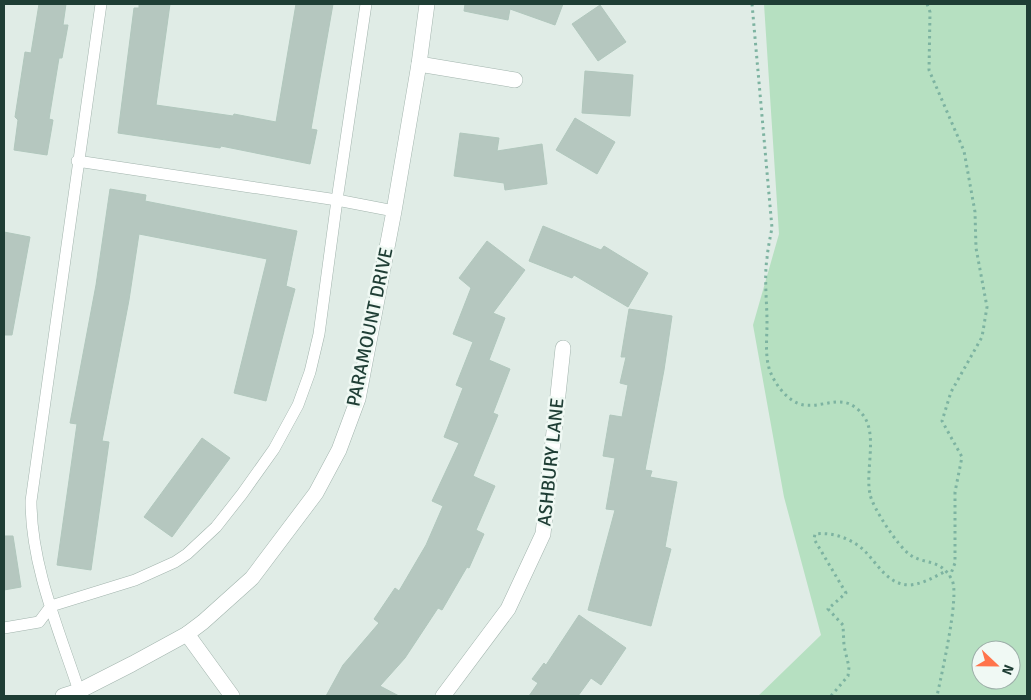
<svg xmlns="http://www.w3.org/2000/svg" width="1031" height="700" viewBox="0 0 1031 700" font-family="Signika,sans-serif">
  <rect width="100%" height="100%" fill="#e0ece6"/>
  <!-- green -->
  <path fill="#b6e0c1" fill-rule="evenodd" d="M 764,4 L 1027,4 L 1027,696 L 758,696 L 821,635 L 784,497 L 753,325 L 779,234 ZM 981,650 L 1011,650 L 1011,680 L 981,680 Z"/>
  <!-- building -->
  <path fill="#b5c7bf" stroke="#b1c7bd" d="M 39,4 L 66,4 L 63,25 L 68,25 L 62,58 L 59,58 L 49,119 L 53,120 L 47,155 L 14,150 L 18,120 L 15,117 L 25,52 L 31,53 Z
    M 139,4 L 170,4 L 156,105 L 233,116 L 234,114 L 276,122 L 296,4 L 333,4 L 311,129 L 317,130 L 310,164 L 221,146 L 220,148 L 118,133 L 134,8 L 139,8 Z
    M 465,4 L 563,4 L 555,25 L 510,9 L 508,20 L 464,11 Z
    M 600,5 L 626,42 L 598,61 L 572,24 Z
    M 585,71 L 633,75 L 630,116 L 582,113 Z
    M 575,118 L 615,142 L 597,174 L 556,150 Z
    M 460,133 L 499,138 L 497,151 L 542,144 L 547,184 L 505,190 L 504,183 L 454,176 Z
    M 110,189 L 146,195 L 145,201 L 297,231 L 286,286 L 295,289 L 266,401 L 234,393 L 267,259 L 139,234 L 129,300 L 102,441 L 109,442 L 91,570 L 57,565 L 77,424 L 70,423 L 96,285 Z
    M 543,226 L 601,250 L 604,246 L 648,273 L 628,307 L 574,275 L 572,278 L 529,261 Z
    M 4,232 L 30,237 L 12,335 L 4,335 Z
    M 487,241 L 525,270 L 493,313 L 505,318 L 489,360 L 510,369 L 493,413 L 498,415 L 473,476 L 495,486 L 476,530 L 484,534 L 469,568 L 467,567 L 442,610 L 438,608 L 405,658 L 380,686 L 399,696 L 326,696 L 343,665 L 379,623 L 374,619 L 395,588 L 399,591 L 426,545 L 443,506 L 432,501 L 459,443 L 444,437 L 463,388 L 456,385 L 473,342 L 453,334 L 471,288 L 459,278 Z
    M 629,309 L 672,316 L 664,370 L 645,470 L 652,471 L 650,477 L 677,482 L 665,547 L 671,549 L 651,626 L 588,610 L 615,510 L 606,509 L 615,458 L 603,456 L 610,415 L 622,417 L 628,385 L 620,383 L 626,357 L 621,357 Z
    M 202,438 L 230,458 L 172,537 L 144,517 Z
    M 4,536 L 13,536 L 21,587 L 4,590 Z
    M 579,615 L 626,648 L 601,685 L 591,678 L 578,696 L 529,696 L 538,683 L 532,679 L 544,663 L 546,665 Z"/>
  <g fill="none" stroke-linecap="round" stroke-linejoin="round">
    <defs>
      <path id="service" d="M 77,161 L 337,200 L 394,211
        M 4,628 L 39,622 L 51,606 L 135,580 L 175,562 L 187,554 L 216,527 L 242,494 L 274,449 L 298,405 L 310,372 L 319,334 L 337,200 L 366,4
        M 79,691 C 59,630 31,566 31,501 L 101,4"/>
      <path id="minor" d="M 419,64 L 515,80
        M 187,634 L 232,696
        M 443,696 L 508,609 L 543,534 L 563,348"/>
      <path id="tertiary" d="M 63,696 L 79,691 L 132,664 L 187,634 L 203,622 L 252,578 L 316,493 L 339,450 L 358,399 L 394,211 L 419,64 L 427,4"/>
    </defs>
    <!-- service casing -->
    <use href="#service" stroke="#a2b4ad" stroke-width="12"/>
    <!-- minor casing -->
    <use href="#minor" stroke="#a2b4ad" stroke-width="16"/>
    <!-- tertiary casing -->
    <use href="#tertiary" stroke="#a2b4ad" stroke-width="16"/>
    <!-- path -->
    <path stroke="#7db3a1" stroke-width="3" stroke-dasharray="2.5 4" stroke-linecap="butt" d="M 752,4 L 772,228 C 770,238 768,248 767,258 C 764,279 767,301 767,323 C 767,337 765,354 769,368 C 773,382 788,403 804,405 C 826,408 844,391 863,415 C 878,434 865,471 870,494 C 872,507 898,546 909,554 C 925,566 940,557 952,580 C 960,595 941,677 937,696
      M 927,4 L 930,12 L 929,70 L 964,151 L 975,212 L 976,248 L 987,307 L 982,337 L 951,392 L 942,421 L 962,457 L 955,492 L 955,563 L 950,576
      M 831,696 L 848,676 L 849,667 L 844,646 L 843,625 L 828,609 L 846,593 L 814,539 L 815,534 C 831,532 846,537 859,546 C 876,559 885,585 910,585 C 923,584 934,577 946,571"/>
    <!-- service -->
    <use href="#service" stroke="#fff" stroke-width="11"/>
    <!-- minor -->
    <use href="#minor" stroke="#fff" stroke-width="15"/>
    <!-- tertiary -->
    <use href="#tertiary" stroke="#fff" stroke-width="15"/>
  </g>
  <g text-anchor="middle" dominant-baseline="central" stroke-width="5" stroke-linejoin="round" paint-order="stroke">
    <!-- street labels -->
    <g font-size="19" fill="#1f3e35" stroke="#f0f9f4">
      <text transform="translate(370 327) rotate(-78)">PARAMOUNT DRIVE</text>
      <text transform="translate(551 462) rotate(-84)">ASHBURY LANE</text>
    </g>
  </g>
  <!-- border -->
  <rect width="1031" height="700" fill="none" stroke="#1f3e35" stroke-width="10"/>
  <!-- north arrow -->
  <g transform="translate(996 665) rotate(112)"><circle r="24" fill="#f0f9f4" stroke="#9caea8"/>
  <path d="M0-4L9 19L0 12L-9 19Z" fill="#ff744b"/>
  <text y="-8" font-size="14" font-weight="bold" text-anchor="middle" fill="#1f3e35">N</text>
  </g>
</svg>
